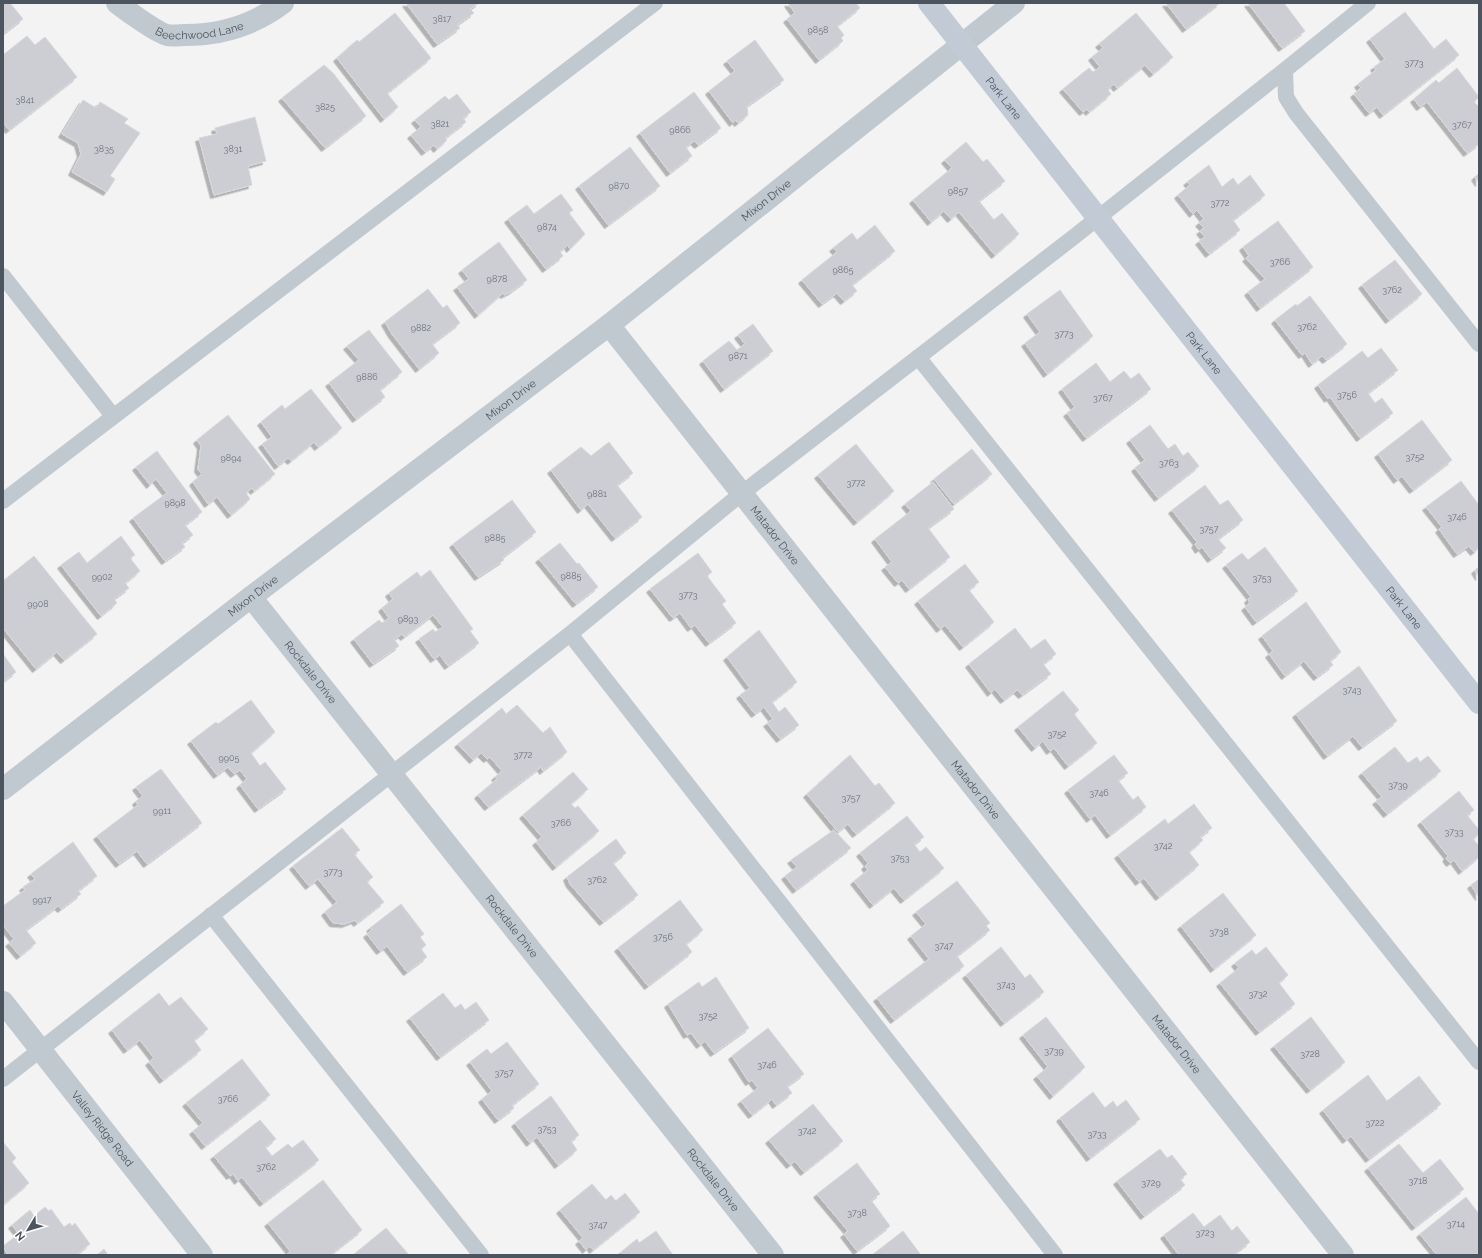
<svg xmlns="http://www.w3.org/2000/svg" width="1482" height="1258" viewBox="0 0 1482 1258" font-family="Raleway,sans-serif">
  <defs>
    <filter id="shadow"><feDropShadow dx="-3.5" dy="3.5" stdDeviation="0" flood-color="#0004"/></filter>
  </defs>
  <rect width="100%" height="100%" fill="#f4f3f3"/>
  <!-- building -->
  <path fill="#cdced4" stroke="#d7d8dd" filter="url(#shadow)" d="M 3,3 L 10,3 L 23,19 L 3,34 Z
    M 406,3 L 479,3 L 470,9 L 474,13 L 457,25 L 460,28 L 437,44 Z
    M 788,3 L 856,3 L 860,8 L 837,26 L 844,35 L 841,38 L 843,41 L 819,60 L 787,19 L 795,13 Z
    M 1166,3 L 1220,3 L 1186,29 Z
    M 1248,3 L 1284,3 L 1305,31 L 1282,48 Z
    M 1405,12 L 1434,49 L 1446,39 L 1459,55 L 1383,115 L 1377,107 L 1369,113 L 1354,94 L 1361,88 L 1358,84 L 1376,70 L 1374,67 L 1385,59 L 1370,39 Z
    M 395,13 L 431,58 L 387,93 L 398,107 L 384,119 L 337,58 L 357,40 L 359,42 Z
    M 1136,13 L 1173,57 L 1153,74 L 1145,65 L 1117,88 L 1114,84 L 1108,90 L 1111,94 L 1089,112 L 1087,109 L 1083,112 L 1063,89 L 1089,68 L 1093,72 L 1100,67 L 1092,57 L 1103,48 L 1099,44 Z
    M 27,36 L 35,45 L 45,37 L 77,77 L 9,130 L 3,122 L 3,55 Z
    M 755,40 L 784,80 L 747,106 L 748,115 L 738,123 L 736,120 L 733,123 L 709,91 L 735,71 L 727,61 Z
    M 324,65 L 333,73 L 366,116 L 325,148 L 282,98 Z
    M 1457,68 L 1479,97 L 1474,102 L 1479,107 L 1479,144 L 1467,153 L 1427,102 L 1420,107 L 1414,99 L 1436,80 L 1439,83 Z
    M 694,92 L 721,128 L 698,145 L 694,141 L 686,147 L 692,156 L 670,173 L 640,133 Z
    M 457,94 L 471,112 L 463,118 L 466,122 L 445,138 L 447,140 L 437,149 L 434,145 L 425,152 L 411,135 L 421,127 L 415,120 L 445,96 L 449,100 Z
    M 83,100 L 96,108 L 100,102 L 128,119 L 124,123 L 140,133 L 110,176 L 115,179 L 107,192 L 72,172 L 81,154 L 78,143 L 62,134 Z
    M 255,117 L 266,161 L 248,166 L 252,185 L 214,195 L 199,138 L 217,134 L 215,128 Z
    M 966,142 L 983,162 L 987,159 L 1005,181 L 979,201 L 994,220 L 1002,213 L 1019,234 L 995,255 L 959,212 L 951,219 L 944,211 L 931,222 L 913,200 L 952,168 L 945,160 Z
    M 630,147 L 660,186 L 608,225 L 579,186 Z
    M 1209,165 L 1222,187 L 1233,178 L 1238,185 L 1250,175 L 1265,195 L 1233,220 L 1240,230 L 1209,254 L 1199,241 L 1205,237 L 1200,231 L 1204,228 L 1199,223 L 1204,219 L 1197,210 L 1193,214 L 1178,195 L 1190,185 L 1187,182 Z
    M 1479,173 L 1479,183 L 1475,177 Z
    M 561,194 L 573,210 L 569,213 L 585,234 L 570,249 L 568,245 L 560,252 L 563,256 L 546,269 L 508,219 L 527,205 L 534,214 Z
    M 1278,221 L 1313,267 L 1260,308 L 1248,292 L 1265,279 L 1246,258 L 1249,256 L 1243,247 Z
    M 875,225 L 895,251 L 852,285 L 857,291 L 844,301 L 837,293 L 822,304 L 802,280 L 837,252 L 833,248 L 852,233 L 857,240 Z
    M 499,242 L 527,280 L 512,291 L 504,295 L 503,293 L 478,315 L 457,287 L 469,279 L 462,270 Z
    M 1395,260 L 1422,294 L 1389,320 L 1362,285 Z
    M 428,289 L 443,308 L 447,305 L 460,323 L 432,344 L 439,353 L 419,369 L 392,334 L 385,322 Z
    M 1060,290 L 1093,336 L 1047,374 L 1025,343 L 1040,332 L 1027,314 Z
    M 1310,296 L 1347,344 L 1326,360 L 1322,356 L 1312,364 L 1305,353 L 1302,355 L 1275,320 L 1296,304 L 1297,306 Z
    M 753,324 L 773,351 L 724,389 L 703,361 L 729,341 L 737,350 L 745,344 L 738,335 Z
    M 369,330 L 402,372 L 380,390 L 385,397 L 356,419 L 329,383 L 359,360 L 347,346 Z
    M 1381,348 L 1398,370 L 1368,393 L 1375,403 L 1382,398 L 1393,413 L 1360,438 L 1330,397 L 1328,399 L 1318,385 L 1362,351 L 1368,358 Z
    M 1096,363 L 1110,382 L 1124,371 L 1131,379 L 1139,373 L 1151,389 L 1086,438 L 1067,413 L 1075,407 L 1062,389 Z
    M 311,389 L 342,428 L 318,447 L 314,442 L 291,461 L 288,458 L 278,466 L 262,444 L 272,437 L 261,422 L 282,405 L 285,409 Z
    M 228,415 L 275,474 L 254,491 L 252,488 L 246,493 L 250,499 L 231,515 L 217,497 L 208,504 L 193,482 L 202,474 L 198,469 L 201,446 L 197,440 Z
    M 1422,420 L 1452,460 L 1413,490 L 1402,476 L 1397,480 L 1378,454 Z
    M 1150,425 L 1168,449 L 1175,444 L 1183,456 L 1188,452 L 1199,466 L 1158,498 L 1135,468 L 1145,460 L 1130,440 Z
    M 609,442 L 633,473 L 617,485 L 642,517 L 615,538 L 588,504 L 581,510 L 551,470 L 581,447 L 591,456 Z
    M 856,444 L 894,491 L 857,522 L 818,475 Z
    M 972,449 L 992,474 L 954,504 L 934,479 Z
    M 157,451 L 202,512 L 185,525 L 193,535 L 182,543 L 185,547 L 165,561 L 133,518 L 167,493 L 156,479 L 150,485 L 136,467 Z
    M 1461,481 L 1479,505 L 1479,548 L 1474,552 L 1469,546 L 1457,554 L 1439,529 L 1442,527 L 1426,507 Z
    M 933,482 L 954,509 L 928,528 L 950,557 L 909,589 L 902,580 L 898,583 L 885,567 L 892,562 L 875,539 L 911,511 L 905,504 Z
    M 1205,485 L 1220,505 L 1228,500 L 1243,520 L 1218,539 L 1226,548 L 1211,559 L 1202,547 L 1199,550 L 1195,544 L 1197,542 L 1172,510 Z
    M 512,500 L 536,532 L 502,558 L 504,560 L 478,577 L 453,544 Z
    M 121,536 L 135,555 L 130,558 L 140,571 L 125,583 L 129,588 L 114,599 L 117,603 L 101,616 L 61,565 L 79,552 L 87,563 Z
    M 560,543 L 577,564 L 579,563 L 598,587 L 576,604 L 539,559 Z
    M 1265,547 L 1298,591 L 1256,622 L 1245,607 L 1250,603 L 1248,599 L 1251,597 L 1226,565 L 1242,553 L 1248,560 Z
    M 698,553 L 712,572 L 707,576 L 726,601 L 722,604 L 736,623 L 709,643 L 695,625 L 691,628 L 680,613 L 673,618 L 650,589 Z
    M 34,556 L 97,634 L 64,660 L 57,652 L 36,669 L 3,628 L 3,581 Z
    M 965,564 L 979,582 L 969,590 L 994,622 L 963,647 L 945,625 L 940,629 L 918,601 Z
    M 1479,567 L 1479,577 L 1475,570 Z
    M 430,570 L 473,629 L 470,631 L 479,643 L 448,666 L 440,655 L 434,659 L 419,639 L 433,629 L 435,632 L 443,627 L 433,615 L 404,637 L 402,634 L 394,639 L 399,646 L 373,664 L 354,639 L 379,620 L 382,623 L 389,618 L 382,608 L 393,599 L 389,593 L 417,572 L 421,577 Z
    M 1306,602 L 1341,652 L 1330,661 L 1333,665 L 1317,677 L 1304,661 L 1285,676 L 1269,654 L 1273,651 L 1262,636 Z
    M 1015,628 L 1031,649 L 1045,639 L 1056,654 L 1043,664 L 1051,674 L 1022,695 L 1017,690 L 1004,700 L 995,689 L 991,693 L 969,664 Z
    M 759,630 L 797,682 L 772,702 L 779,712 L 785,707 L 799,725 L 780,739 L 767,723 L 773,719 L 764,707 L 755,714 L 740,695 L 750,688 L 727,657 Z
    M 3,654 L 16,672 L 3,682 Z
    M 1359,666 L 1397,721 L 1362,747 L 1353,736 L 1327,756 L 1296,714 Z
    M 1063,691 L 1079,710 L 1074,714 L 1097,743 L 1068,766 L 1054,748 L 1050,751 L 1043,741 L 1035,748 L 1018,727 Z
    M 251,700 L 275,732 L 251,753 L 260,766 L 265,762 L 286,789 L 258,809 L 240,785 L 247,779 L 240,770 L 234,774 L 228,767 L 217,775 L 191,741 L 216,722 L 218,724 Z
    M 517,705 L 543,733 L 550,727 L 567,752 L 543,771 L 541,767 L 488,807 L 478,795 L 497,779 L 495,777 L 502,771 L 490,757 L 487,759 L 481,753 L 473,760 L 458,744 L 502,708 L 506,714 Z
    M 1395,747 L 1408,763 L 1417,757 L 1420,762 L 1428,756 L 1441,771 L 1387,814 L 1376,801 L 1382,797 L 1362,773 Z
    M 850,755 L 875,786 L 879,783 L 895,803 L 856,834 L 848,824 L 838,832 L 807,794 Z
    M 1114,755 L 1128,773 L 1118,780 L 1133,800 L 1138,796 L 1146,807 L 1110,835 L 1095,815 L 1090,819 L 1068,790 Z
    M 161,769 L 202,823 L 147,864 L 137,851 L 119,864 L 97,836 L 138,805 L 136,801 L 143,796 L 136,787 Z
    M 573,772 L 588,789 L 571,804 L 575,808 L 578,806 L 599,831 L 556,867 L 536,842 L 542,837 L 523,815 Z
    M 1459,791 L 1474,810 L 1467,815 L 1479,830 L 1479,834 L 1473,839 L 1479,846 L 1479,857 L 1462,871 L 1454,860 L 1450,863 L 1446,858 L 1448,856 L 1421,822 Z
    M 1194,804 L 1212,828 L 1200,837 L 1203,840 L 1189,852 L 1199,865 L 1159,897 L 1144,878 L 1139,882 L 1118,855 L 1165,819 L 1168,824 Z
    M 907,816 L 924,837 L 914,844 L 920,852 L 926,847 L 944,868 L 904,900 L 894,888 L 873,905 L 854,881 L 868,870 L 865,866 L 868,863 L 860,853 Z
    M 342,828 L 360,850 L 354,854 L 373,877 L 367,882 L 384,902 L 357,923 L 355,920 L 345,924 L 333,923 L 325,912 L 337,902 L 318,879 L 309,886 L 293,866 Z
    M 834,830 L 851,848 L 796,890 L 785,876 L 797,867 L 791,860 Z
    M 616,839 L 626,853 L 613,863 L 638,895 L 603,922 L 570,884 L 567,877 Z
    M 73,842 L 97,876 L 78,891 L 81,894 L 61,909 L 58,906 L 26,930 L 36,943 L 20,956 L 9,943 L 14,939 L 3,925 L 3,906 L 25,890 L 23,887 L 35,879 L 31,874 Z
    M 1479,879 L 1479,897 L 1471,885 Z
    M 957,881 L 990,923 L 986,926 L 990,930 L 957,956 L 964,966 L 894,1020 L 877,998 L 929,959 L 911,936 L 926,924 L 916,912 Z
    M 1223,893 L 1256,935 L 1214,969 L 1181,926 Z
    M 680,900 L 703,930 L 686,944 L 692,952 L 648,986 L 618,948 Z
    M 401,904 L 424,934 L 420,937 L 426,945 L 421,949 L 427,957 L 407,972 L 387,946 L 380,951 L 367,934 L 372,930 L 370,928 Z
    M 1001,947 L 1025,978 L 1030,974 L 1044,992 L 1004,1023 L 966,975 Z
    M 1266,947 L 1288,975 L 1279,983 L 1295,1004 L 1259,1032 L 1220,983 L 1239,968 L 1235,963 L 1252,950 L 1256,955 Z
    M 716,977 L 749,1028 L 714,1053 L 705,1041 L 700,1045 L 691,1033 L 687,1035 L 668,1004 L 699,982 L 702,987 Z
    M 159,993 L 169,1006 L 181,997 L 208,1029 L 194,1040 L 201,1050 L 163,1080 L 149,1062 L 154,1058 L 140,1040 L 127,1050 L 112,1030 Z
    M 443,993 L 455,1008 L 461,1004 L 465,1010 L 476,1002 L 489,1020 L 440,1057 L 410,1018 Z
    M 1046,1017 L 1085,1067 L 1053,1096 L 1037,1076 L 1048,1067 L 1023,1035 Z
    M 1311,1017 L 1345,1062 L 1310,1090 L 1274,1046 Z
    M 768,1028 L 804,1074 L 787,1086 L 792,1093 L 776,1105 L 772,1099 L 752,1115 L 741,1101 L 758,1088 L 752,1080 L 749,1082 L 732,1056 Z
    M 507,1042 L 539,1084 L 512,1105 L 514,1108 L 498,1120 L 482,1099 L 492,1091 L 470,1062 L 487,1049 L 491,1054 Z
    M 242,1059 L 270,1095 L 205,1146 L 193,1131 L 203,1123 L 186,1103 Z
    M 1368,1075 L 1387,1101 L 1419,1076 L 1441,1104 L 1369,1159 L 1351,1136 L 1346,1140 L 1323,1110 Z
    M 1093,1092 L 1105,1108 L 1113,1101 L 1117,1107 L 1126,1100 L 1140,1119 L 1090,1158 L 1060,1118 Z
    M 551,1096 L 579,1135 L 571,1141 L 577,1150 L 558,1165 L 537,1137 L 530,1143 L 515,1123 Z
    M 813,1104 L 843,1141 L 804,1172 L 795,1161 L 790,1165 L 769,1140 Z
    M 260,1120 L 276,1139 L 265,1147 L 272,1156 L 288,1144 L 292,1148 L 303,1140 L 319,1160 L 263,1203 L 242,1177 L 238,1181 L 233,1174 L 230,1176 L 214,1156 Z
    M 3,1142 L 16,1158 L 12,1162 L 29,1183 L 4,1204 Z
    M 1399,1144 L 1423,1173 L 1440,1159 L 1464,1189 L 1415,1227 L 1368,1168 Z
    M 1160,1149 L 1167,1158 L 1172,1155 L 1187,1174 L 1180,1179 L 1185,1185 L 1144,1216 L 1117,1181 Z
    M 857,1163 L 880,1194 L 871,1200 L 890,1226 L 857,1251 L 844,1234 L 848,1231 L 817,1194 Z
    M 323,1180 L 362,1230 L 330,1255 L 286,1255 L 290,1251 L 268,1223 Z
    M 592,1184 L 606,1200 L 611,1195 L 616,1201 L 625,1193 L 640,1212 L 593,1250 L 590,1246 L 586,1250 L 579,1241 L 583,1238 L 560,1210 Z
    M 1466,1197 L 1479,1214 L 1479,1255 L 1437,1255 L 1420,1234 Z
    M 45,1207 L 49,1211 L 51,1209 L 64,1227 L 70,1223 L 72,1226 L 75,1223 L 90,1244 L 76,1255 L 8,1255 L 3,1246 L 19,1234 L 12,1225 L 30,1210 L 34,1216 Z
    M 1193,1213 L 1204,1227 L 1220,1215 L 1232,1231 L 1237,1226 L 1250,1242 L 1233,1255 L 1179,1255 L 1164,1235 Z
    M 386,1228 L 409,1255 L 353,1255 Z
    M 656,1231 L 673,1255 L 623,1255 L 621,1252 L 637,1239 L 639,1243 Z
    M 903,1231 L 921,1255 L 872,1255 Z
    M 104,1249 L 108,1255 L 97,1255 Z"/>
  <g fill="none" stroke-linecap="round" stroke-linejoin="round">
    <!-- lane -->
    <path stroke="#c1c9d0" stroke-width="16" d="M 1368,3 L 1285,70 L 1286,97 L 1296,113 L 1479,344
      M 3,276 L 113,416
      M 918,357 L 1479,1062
      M 3,501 L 655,3
      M 570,634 L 1055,1255
      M 211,915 L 481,1255
      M 3,1079 L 570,634 L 741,494 L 1075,236 L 1285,70"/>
    <!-- street -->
    <g stroke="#c1c9d0" stroke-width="22">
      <path id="s1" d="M 117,3 C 126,10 156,32 167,35 C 172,36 180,35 185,35 C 221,35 254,25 283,3"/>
      <path id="s2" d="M 609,325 L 1343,1255"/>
      <path id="s3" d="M 251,597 L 773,1255"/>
      <path id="s4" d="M 3,789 L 251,597 L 609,325 L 1014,3"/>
      <path id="s5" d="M 3,1002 L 202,1255"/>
    </g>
    <!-- secondary -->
    <path stroke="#c1cad5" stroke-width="22" id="s6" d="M 929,3 L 1479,703"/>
  </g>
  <g text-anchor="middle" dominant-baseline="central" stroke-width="3" stroke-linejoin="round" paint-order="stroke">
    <!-- number labels -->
    <g font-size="9" fill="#6c727c">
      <text x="442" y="19">3817</text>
      <text x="818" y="30">9858</text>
      <text x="1414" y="63">3773</text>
      <text x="25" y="100">3841</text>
      <text x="325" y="107">3825</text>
      <text x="440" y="124">3821</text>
      <text x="1462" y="125">3767</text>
      <text x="680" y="130">9866</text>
      <text x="104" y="149">3835</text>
      <text x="233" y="149">3831</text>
      <text x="619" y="186">9870</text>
      <text x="958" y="191">9857</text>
      <text x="1220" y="203">3772</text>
      <text x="547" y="227">9874</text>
      <text x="1280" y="262">3766</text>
      <text x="843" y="270">9865</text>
      <text x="497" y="279">9878</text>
      <text x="1392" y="290">3762</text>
      <text x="1307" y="327">3762</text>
      <text x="421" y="328">9882</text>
      <text x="1064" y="334">3773</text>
      <text x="738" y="356">9871</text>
      <text x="367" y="377">9886</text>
      <text x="1347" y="395">3756</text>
      <text x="1103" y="398">3767</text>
      <text x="1415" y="457">3752</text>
      <text x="231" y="458">9894</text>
      <text x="1169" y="463">3763</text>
      <text x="856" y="483">3772</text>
      <text x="597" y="494">9881</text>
      <text x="175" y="503">9898</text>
      <text x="1457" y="517">3746</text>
      <text x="1209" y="529">3757</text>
      <text x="495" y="538">9885</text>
      <text x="571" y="576">9885</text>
      <text x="102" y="577">9902</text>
      <text x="1262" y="578">3753</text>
      <text x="688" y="595">3773</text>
      <text x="38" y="604">9908</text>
      <text x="408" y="619">9893</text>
      <text x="1352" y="690">3743</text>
      <text x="1057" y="734">3752</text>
      <text x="523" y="755">3772</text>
      <text x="229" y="758">9905</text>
      <text x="1398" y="785">3739</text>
      <text x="1099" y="793">3746</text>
      <text x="851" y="798">3757</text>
      <text x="162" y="811">9911</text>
      <text x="561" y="823">3766</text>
      <text x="1454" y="832">3733</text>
      <text x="1163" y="846">3742</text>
      <text x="900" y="858">3753</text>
      <text x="333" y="872">3773</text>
      <text x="597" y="880">3762</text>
      <text x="42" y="900">9917</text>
      <text x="1219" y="932">3738</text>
      <text x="663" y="937">3756</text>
      <text x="944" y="946">3747</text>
      <text x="1006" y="985">3743</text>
      <text x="1258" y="994">3732</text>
      <text x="708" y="1016">3752</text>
      <text x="1054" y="1051">3739</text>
      <text x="1310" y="1054">3728</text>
      <text x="767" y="1065">3746</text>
      <text x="504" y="1073">3757</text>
      <text x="228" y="1099">3766</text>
      <text x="1375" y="1123">3722</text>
      <text x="547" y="1129">3753</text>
      <text x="807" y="1131">3742</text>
      <text x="1097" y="1134">3733</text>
      <text x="266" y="1167">3762</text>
      <text x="1418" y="1181">3718</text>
      <text x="1151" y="1183">3729</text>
      <text x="857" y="1213">3738</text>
      <text x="1456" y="1224">3714</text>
      <text x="598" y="1225">3747</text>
      <text x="1205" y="1233">3723</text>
    </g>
    <!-- street labels -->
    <g font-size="11" fill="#4b545f" stroke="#fff">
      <text stroke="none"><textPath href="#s1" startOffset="92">Beechwood Lane</textPath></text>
      <text stroke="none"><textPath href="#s6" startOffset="121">Park Lane</textPath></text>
      <text stroke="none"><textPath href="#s4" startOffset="964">Mixon Drive</textPath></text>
      <text stroke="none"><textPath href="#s6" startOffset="445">Park Lane</textPath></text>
      <text stroke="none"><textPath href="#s4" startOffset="640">Mixon Drive</textPath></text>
      <text stroke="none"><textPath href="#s2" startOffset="268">Matador Drive</textPath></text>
      <text stroke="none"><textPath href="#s4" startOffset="316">Mixon Drive</textPath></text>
      <text stroke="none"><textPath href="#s6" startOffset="769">Park Lane</textPath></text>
      <text stroke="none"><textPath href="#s3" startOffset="96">Rockdale Drive</textPath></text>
      <text stroke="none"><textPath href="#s2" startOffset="592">Matador Drive</textPath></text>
      <text stroke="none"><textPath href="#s3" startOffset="420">Rockdale Drive</textPath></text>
      <text stroke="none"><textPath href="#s2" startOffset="916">Matador Drive</textPath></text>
      <text stroke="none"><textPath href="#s5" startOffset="161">Valley Ridge Road</textPath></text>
      <text stroke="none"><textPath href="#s3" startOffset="744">Rockdale Drive</textPath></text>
    </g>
  </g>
  <!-- border -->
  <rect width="1482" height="1258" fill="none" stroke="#4b545f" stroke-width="8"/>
  <!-- north arrow -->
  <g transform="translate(28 1230) rotate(232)" stroke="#ffffff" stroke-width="3" paint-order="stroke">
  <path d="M0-3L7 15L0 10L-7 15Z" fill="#4b545f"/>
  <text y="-6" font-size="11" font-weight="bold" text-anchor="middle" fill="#4b545f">N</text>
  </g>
</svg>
